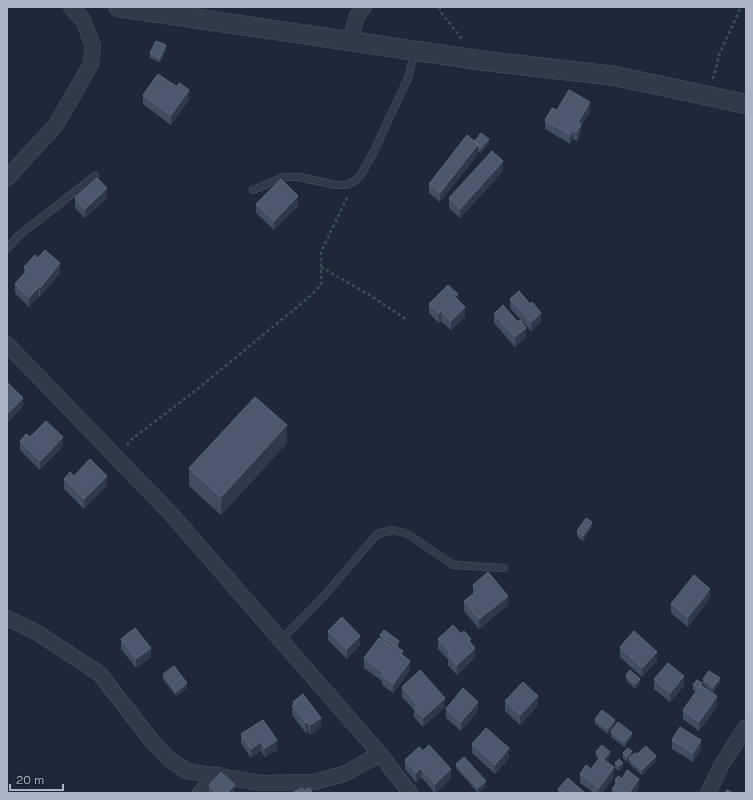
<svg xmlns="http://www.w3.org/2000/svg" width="753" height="800" viewBox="0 0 753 800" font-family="'Space Grotesk',sans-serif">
  <rect width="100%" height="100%" fill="#1e2839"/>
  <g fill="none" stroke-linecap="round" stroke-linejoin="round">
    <defs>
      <path id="service" d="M 253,190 L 284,177 L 299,177 L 336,185 L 346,185 L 355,181 L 361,175 L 374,151 L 408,78 L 415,51
        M 7,249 L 17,237 L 95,176
        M 282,639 L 324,596 L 377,534 L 393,530 L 408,534 L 453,565 L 504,568"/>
      <path id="minor" d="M 350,41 L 357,16 L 364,7
        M 7,178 L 56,125 L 91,64 L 93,46 L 83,20 L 71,7
        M 7,344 L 172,515 L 380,754 L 410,793
        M 7,618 L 36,632 L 100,674 L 151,740 L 169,759 L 187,771 L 261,783 L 314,782 L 344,774 L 380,754
        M 200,793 L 218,775
        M 708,793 L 721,766 L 746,727"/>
      <path id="tertiary" d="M 118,7 L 485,61 L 615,76 L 746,104"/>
    </defs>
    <!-- service casing -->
    <use href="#service" stroke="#4c5564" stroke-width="8"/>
    <!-- minor casing -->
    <use href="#minor" stroke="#4c5564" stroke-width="16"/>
    <!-- tertiary casing -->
    <use href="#tertiary" stroke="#4c5564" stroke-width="20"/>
    <!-- path -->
    <path stroke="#3a5255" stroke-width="2.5" stroke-dasharray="3 3" stroke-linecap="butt" d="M 439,7 L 442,14 L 462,39
      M 713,79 L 719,55 L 741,7
      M 321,267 L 368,294 L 406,319
      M 127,445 L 132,439 L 195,391 L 308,298 L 321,285 L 321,252 L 348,196"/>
    <!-- service -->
    <use href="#service" stroke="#313a49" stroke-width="7"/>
    <!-- minor -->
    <use href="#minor" stroke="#313a49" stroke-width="15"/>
    <!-- tertiary -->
    <use href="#tertiary" stroke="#313a49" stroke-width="19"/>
  </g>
  <!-- wall -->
  <path fill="#414e61" d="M 166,50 L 160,62 L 150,58 L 150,53 Z
    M 143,95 L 189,100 L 171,125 L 143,104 Z
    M 557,110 L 590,112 L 581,126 L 581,133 L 577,141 L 573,139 L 570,144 L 545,129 L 545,120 Z
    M 474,142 L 489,143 L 481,153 L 478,151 L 478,154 L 440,202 L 429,193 L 429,184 Z
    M 503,171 L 460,218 L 449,208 L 449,198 Z
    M 75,198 L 107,198 L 85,218 L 75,208 Z
    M 256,204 L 298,206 L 274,230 L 256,213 Z
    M 38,258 L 60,273 L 40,297 L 39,296 L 29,307 L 15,293 L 15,284 L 24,274 L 24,267 Z
    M 510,299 L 530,304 L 541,322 L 531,331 L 510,308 Z
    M 458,300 L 465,317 L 451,330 L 441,321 L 439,323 L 429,313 L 429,304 Z
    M 494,314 L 526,337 L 515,347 L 494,323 Z
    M 30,437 L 63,446 L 40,470 L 20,450 L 20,441 Z
    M 287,443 L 221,515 L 189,486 L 189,468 Z
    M 64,479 L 107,485 L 84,509 L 64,489 Z
    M 592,527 L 583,541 L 577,536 L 577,531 Z
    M 473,585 L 508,605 L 479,629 L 464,611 L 464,601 L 473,594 Z
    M 710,598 L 688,627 L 671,613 L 671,604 Z
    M 328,631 L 360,645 L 347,659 L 328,640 Z
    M 380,635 L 399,646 L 398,647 L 403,656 L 410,670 L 393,693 L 382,685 L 382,681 L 364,668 L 364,658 L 380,638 Z
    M 121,639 L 151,657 L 136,668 L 121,649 Z
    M 438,639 L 471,644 L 475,657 L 457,675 L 448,665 L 448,659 L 438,649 Z
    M 620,647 L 657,661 L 642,677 L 620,657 Z
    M 163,674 L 187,688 L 176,696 L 163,679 Z
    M 626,675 L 640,684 L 635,689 L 626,680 Z
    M 654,679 L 684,686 L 670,702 L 654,689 Z
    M 703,679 L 720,683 L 713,692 L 703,684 Z
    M 693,685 L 702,685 L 717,706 L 699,731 L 683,719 L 683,710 L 695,692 L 693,690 Z
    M 402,687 L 445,707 L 423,727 L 414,717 L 414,710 L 402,697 Z
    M 505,701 L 538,705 L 520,725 L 505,711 Z
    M 293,702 L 321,727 L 310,735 L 308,731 L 306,733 L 292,715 Z
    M 446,709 L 478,711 L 461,731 L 446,718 Z
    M 595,719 L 615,725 L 608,734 L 595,724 Z
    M 263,720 L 277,750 L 265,757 L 261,751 L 251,758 L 241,743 L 241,734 Z
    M 611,732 L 632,737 L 625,747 L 611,737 Z
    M 672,740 L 701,749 L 693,762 L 672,749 Z
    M 472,744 L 509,758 L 495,774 L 472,753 Z
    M 596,752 L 610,757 L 606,762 L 614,777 L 602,793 L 594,793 L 580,783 L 580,774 L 591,769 L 598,759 L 596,757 Z
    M 623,753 L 632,755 L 637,754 L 656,761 L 642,775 L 629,763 L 629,759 L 627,762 L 623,758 Z
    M 405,760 L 451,779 L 435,793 L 421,777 L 416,782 L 405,769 Z
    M 615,763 L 623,767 L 619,771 L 615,768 Z
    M 456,764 L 486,786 L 478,793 L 456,768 Z
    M 622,779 L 639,788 L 635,793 L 612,793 L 612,789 L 615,785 L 615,780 Z
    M 209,785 L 235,793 L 209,793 Z
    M 558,789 L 585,793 L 558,793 Z"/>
  <!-- shaded-wall -->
  <path fill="#2e3a4c" d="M 166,45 L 166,50 L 160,62 L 160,58 Z
    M 189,90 L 189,100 L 171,125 L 171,115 Z
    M 590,102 L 590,112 L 581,126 L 581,133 L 577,141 L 577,132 L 578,122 Z
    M 573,130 L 573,139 L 570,144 L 570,135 Z
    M 489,139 L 489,143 L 481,153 L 481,148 Z
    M 478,144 L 478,154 L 440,202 L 440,193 Z
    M 503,161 L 503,171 L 460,218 L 460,209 Z
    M 107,188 L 107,198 L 85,218 L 85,209 Z
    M 298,196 L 298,206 L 274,230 L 274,221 Z
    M 60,263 L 60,273 L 40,297 L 40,288 Z
    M 39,287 L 39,296 L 29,307 L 29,297 Z
    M 458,294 L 458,304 L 455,297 Z
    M 465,307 L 465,317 L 451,330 L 451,321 Z
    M 441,311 L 441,321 L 439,323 L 439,313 Z
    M 541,313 L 541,322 L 531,331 L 531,322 Z
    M 526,328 L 526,337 L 515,347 L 515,337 Z
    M 23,398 L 23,407 L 7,424 L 7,414 Z
    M 287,425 L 287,443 L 221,515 L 221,497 Z
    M 63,437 L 63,446 L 40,470 L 40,461 Z
    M 107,476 L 107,485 L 84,509 L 84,499 Z
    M 592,522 L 592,527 L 583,541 L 583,536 Z
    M 710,589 L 710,598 L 688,627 L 688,617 Z
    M 508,596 L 508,605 L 479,629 L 479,619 Z
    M 360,636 L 360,645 L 347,659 L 347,649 Z
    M 471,639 L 471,648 L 469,641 Z
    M 399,641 L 399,646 L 395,652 L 395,647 Z
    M 151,648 L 151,657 L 136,668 L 136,659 Z
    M 475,648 L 475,657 L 457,675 L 457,665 Z
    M 657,652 L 657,661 L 642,677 L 642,668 Z
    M 410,661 L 410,670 L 393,693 L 393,684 Z
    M 684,676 L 684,686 L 670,702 L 670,693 Z
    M 720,678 L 720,683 L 713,692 L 713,687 Z
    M 640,679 L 640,684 L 635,689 L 635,684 Z
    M 187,683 L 187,688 L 176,696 L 176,692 Z
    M 538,696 L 538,705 L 520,725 L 520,715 Z
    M 717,696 L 717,706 L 699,731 L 699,722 Z
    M 445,698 L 445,707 L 423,727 L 423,718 Z
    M 478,702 L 478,711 L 461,731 L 461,722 Z
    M 321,718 L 321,727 L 310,735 L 310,725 Z
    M 615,720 L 615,725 L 608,734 L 608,729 Z
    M 308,722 L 308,731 L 306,733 L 306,723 Z
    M 632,733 L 632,737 L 625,747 L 625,742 Z
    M 277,740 L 277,750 L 265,757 L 265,748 Z
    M 701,740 L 701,749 L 693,762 L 693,753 Z
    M 261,742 L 261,751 L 251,758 L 251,749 Z
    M 509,748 L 509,758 L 495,774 L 495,765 Z
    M 632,751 L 632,756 L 627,762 L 627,757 Z
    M 610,752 L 610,757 L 604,764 L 604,759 Z
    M 656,756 L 656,761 L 642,775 L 642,770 Z
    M 623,763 L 623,767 L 619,771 L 619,766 Z
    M 614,767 L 614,777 L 602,793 L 599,793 L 599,788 Z
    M 421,768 L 421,777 L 416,782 L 416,773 Z
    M 451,769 L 451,779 L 435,793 L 435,784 Z
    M 639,779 L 639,788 L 635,793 L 629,793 Z
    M 486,781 L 486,786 L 478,793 L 478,788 Z
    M 235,785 L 235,793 L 227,793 Z"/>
  <!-- building -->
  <path fill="#4c596c" stroke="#5b677a" d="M 156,41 L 166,45 L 160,58 L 150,53 Z
    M 158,74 L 177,87 L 179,83 L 189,90 L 171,115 L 143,95 Z
    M 569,90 L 590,102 L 578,122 L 581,124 L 577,132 L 573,130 L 570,135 L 545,120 L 552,108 L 557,110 Z
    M 481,133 L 489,139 L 481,148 L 478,146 L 478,144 L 474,142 Z
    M 467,135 L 478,144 L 440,193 L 429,184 Z
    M 492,151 L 503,161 L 460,209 L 449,198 Z
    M 97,178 L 107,188 L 85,209 L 75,198 Z
    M 281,179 L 298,196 L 274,221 L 256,204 Z
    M 45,250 L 60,263 L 40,288 L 39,287 L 29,297 L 15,284 L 27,270 L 24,267 L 35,255 L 38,258 Z
    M 448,285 L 458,294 L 455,297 L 465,307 L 451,321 L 441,311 L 439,313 L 429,304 Z
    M 519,291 L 530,304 L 532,302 L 541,313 L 531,322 L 510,299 Z
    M 503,305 L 518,322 L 520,320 L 526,328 L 515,337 L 494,314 Z
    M 7,382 L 23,398 L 7,414 Z
    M 255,397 L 287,425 L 221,497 L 189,468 Z
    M 46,421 L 63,437 L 40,461 L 20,441 L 26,434 L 30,437 Z
    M 90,459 L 107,476 L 84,499 L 64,479 L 70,472 L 74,476 Z
    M 586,518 L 592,522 L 583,536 L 577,531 Z
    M 488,572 L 508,596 L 479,619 L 464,601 L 477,591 L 473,585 Z
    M 694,575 L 710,589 L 688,617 L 671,604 Z
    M 342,617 L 360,636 L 347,649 L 328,631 Z
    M 453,625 L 461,634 L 464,631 L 471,639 L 469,641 L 475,648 L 457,665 L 448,655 L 450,652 L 438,639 Z
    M 135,628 L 151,648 L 136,659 L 121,639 Z
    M 384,630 L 399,641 L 395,647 L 380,635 Z
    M 634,631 L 657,652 L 642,668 L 620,647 Z
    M 379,638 L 394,649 L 396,646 L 403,651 L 401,654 L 410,661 L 393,684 L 382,675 L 384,673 L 364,658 Z
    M 668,663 L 684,676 L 670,693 L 654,679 Z
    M 174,666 L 187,683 L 176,692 L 163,674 Z
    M 420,670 L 445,698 L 423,718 L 414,708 L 417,705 L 402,687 Z
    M 630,670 L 640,679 L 635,684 L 626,675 Z
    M 709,671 L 720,678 L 713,687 L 703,679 Z
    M 697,680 L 702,683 L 698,689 L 693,685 Z
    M 523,682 L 538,696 L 520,715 L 505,701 Z
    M 701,685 L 717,696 L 699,722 L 683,710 Z
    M 463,688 L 478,702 L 461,722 L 446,709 Z
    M 303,694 L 321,718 L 310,725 L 308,722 L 306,723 L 292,706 L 295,704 L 293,702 Z
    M 602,710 L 615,720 L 608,729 L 595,719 Z
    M 263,720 L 277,740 L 265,748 L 261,742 L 251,749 L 241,734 Z
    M 618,722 L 632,733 L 625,742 L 611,732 Z
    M 680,727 L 701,740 L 693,753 L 672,740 Z
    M 486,728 L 509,748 L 495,765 L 472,744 Z
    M 429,745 L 451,769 L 435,784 L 421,768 L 416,773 L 405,760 L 419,747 L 423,751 Z
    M 602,745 L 610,752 L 604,759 L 596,752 Z
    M 646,746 L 656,756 L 642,770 L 629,758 L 635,753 L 637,754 Z
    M 628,748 L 632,751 L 627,757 L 623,753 Z
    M 464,757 L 486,781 L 478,788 L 456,764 Z
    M 600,757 L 614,767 L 599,788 L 580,774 L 586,765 L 591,769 Z
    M 619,759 L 623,763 L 619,766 L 615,763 Z
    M 627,770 L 639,779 L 629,793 L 618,793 L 612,789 L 617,782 L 615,780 L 618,776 L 622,779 Z
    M 221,772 L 235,785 L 227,793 L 217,793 L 209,785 Z
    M 568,778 L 585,793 L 561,793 L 562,792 L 558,789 Z
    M 302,788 L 304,791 L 310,788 L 312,793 L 292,793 Z
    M 727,790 L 733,793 L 726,793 Z"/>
  <!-- border -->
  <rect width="753" height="800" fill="none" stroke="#abb5c6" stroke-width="16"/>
  <!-- scale -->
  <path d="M10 784v6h53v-6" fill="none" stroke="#abb5c6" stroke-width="2"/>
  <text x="16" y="784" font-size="12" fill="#abb5c6" stroke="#17202e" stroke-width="3" paint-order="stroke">20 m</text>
</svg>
